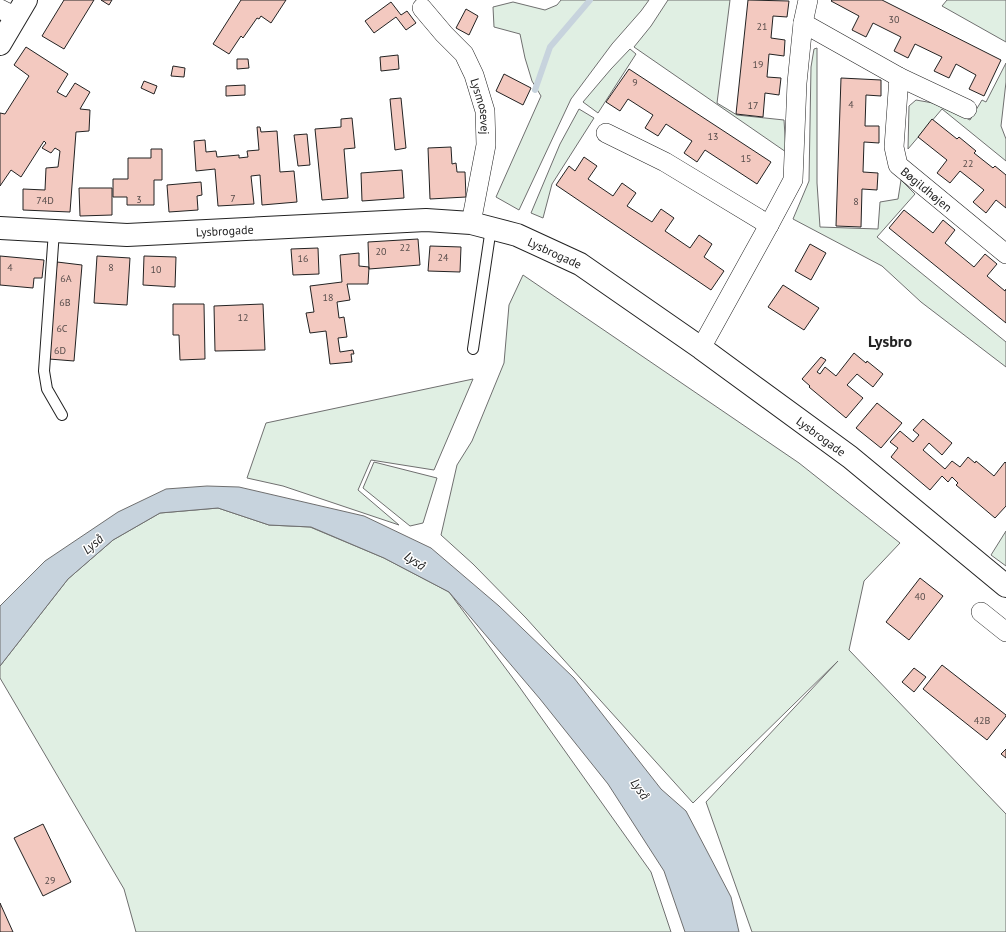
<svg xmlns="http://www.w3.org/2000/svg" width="1006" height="932" viewBox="0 0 1006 932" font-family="'PT Sans',sans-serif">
  <rect width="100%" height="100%" fill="#fff"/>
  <!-- green -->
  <path fill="#e0efe3" stroke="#6f6f6f" d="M 561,0 L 649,0 L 641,11 L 612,44 L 571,99 L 519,210 L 496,197 L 541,96 L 532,81 L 525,58 L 520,34 L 494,27 L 493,7 L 513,2 L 545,10 L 557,5 Z
    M 668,0 L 730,0 L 717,103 L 737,115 L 784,120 L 786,152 L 634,47 L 651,26 Z
    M 947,0 L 1006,0 L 1006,42 L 942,6 Z
    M 817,48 L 817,183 L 820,227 L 878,229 L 880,202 L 898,199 L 901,180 L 915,194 L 877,237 L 1006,342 L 1006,367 L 921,302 L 882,266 L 793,219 L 809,181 L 811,67 L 814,49 Z
    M 630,49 L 636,54 L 598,113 L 583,102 L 611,69 Z
    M 1006,63 L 1006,82 L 1001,126 L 1006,139 L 1006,161 L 942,109 L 908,149 L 909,106 L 916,100 L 933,103 L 970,120 L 982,100 L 986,102 Z
    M 579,109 L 594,118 L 552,184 L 543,218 L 531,213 L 560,144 Z
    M 523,275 L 799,463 L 900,543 L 864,581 L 849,650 L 1006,814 L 1006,932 L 752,932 L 706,802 L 838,661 L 693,803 L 526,618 L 473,564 L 441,535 L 457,465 L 472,441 L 504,363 L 509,305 Z
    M 473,379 L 434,470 L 371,460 L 358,490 L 399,525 L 283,486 L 247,478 L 266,423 Z
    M 374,462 L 437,478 L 423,523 L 410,526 L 363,488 Z
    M 218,508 L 269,525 L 310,527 L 384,558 L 449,592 L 518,685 L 651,872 L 671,932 L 136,932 L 124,889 L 0,678 L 0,666 L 68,579 L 113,540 L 160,513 Z
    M 1006,531 L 1006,566 L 991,555 Z"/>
  <!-- water -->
  <path fill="#c7d3dd" stroke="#6f6f6f" d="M 207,486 L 239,487 L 364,516 L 431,548 L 499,606 L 574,678 L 661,789 L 686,811 L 731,897 L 739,932 L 685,932 L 664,871 L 608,784 L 540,699 L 449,592 L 384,558 L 311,527 L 269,525 L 218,508 L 160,513 L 113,540 L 68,579 L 0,666 L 0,606 L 45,561 L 118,512 L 166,489 Z"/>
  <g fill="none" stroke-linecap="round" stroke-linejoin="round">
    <!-- stream -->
    <path stroke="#c7d3dd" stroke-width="6" d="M 535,90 L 550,47 L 590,0"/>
  </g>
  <!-- building -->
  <path fill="#f3c9c0" stroke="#222" d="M 64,0 L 94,0 L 64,49 L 42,36 Z
    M 101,0 L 112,0 L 109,5 Z
    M 241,0 L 286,0 L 271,23 L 261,16 L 259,19 L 257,18 L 243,38 L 241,36 L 229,54 L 213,44 Z
    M 748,0 L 789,1 L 787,17 L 773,16 L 771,38 L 785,40 L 784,56 L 769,54 L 767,77 L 781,78 L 779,95 L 765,93 L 763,117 L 736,114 Z
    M 832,0 L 882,0 L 1001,60 L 984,96 L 969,89 L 976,75 L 956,64 L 949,78 L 934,71 L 942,57 L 915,44 L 908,58 L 894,51 L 901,37 L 873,23 L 866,37 L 852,30 L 859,16 L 831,1 Z
    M 391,2 L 401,15 L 407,11 L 416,23 L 406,30 L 396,17 L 374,33 L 365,21 Z
    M 466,9 L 478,16 L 469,35 L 456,28 Z
    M 26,47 L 68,74 L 57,92 L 66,97 L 75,83 L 90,92 L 80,109 L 90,110 L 89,131 L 76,132 L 70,212 L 23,210 L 23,189 L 45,190 L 46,168 L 58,167 L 60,151 L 55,148 L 51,153 L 42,148 L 46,143 L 44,141 L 21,177 L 11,170 L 0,186 L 0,113 L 5,114 L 29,76 L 14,65 Z
    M 398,55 L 399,69 L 381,71 L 380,57 Z
    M 237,59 L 248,59 L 249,68 L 237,69 Z
    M 173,66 L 185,68 L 184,77 L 171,76 Z
    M 629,69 L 771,162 L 757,184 L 705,150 L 697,162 L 684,153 L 692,141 L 666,124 L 658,136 L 645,128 L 653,115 L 628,99 L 620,111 L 606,102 Z
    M 504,74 L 531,88 L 523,105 L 496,91 Z
    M 841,78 L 881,80 L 881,96 L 866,95 L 865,126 L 879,126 L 879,143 L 864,142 L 863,172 L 878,173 L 877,190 L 862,189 L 861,227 L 836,226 Z
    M 144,81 L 157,86 L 154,94 L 141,88 Z
    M 245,85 L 245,95 L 226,96 L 226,86 Z
    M 401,98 L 406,148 L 395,150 L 390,99 Z
    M 352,118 L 355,148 L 344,149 L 348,198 L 322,200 L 315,129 L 341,127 L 341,119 Z
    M 932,119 L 957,139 L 959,137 L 976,151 L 974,153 L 993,168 L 995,166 L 1006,175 L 1006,208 L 996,200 L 986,213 L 973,202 L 984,190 L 960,171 L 950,183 L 937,173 L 947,160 L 918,137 Z
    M 257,127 L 260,127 L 261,132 L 277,131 L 280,172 L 294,171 L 297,202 L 262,205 L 260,175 L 251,176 L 254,204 L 218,206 L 215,169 L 196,171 L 194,141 L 205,140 L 206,152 L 216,151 L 217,157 L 239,155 L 239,158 L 248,157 L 247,151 L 259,150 Z
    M 307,134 L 310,165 L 298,166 L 294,135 Z
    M 451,147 L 452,164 L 456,163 L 457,172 L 465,172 L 466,197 L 430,199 L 428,148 Z
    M 151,149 L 162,149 L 162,180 L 154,180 L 154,205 L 127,205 L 127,197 L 113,197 L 113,179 L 128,179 L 128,158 L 151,158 Z
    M 584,157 L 597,166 L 588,179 L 613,196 L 622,183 L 636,193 L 627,206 L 652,222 L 661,209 L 674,218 L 665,231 L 690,248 L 699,235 L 712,244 L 704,257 L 724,271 L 711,290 L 556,185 L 569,166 L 575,171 Z
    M 402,170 L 404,198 L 362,201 L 361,173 Z
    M 201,182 L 202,195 L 197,196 L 198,210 L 169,212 L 167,185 Z
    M 79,188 L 112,188 L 112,215 L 80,216 Z
    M 904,210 L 933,233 L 943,220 L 955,230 L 945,243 L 974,267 L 985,254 L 997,264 L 987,276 L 1005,291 L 1006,289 L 1006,323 L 889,228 Z
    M 418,239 L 420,265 L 369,269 L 368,242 Z
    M 810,244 L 826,253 L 811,280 L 795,271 Z
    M 430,246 L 461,247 L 460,272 L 428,271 Z
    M 318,248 L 319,274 L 293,275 L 291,249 Z
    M 359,253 L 359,266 L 369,267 L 368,284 L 347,284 L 350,300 L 337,302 L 339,318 L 344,317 L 347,337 L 338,338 L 340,352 L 353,350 L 354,354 L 351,354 L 352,362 L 330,364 L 326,331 L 310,333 L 306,313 L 314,312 L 310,286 L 342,282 L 340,255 Z
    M 0,256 L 44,260 L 42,278 L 34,278 L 33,288 L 0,285 Z
    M 97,256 L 130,258 L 127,305 L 94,303 Z
    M 144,256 L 176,257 L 175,287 L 143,285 Z
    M 57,262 L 82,265 L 74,361 L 49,359 Z
    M 783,285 L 819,308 L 804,330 L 768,307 Z
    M 173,304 L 204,304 L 205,359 L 180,360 L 179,335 L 173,335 Z
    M 263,304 L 265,350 L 215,351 L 214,306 Z
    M 854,353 L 866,363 L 867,361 L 883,374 L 873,387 L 857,374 L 847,385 L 863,398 L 846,418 L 809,387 L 810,386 L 802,379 L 821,357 L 826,360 L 817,372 L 820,374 L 825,367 L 836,376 Z
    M 877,403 L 902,423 L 881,448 L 856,428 Z
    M 923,419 L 952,443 L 942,455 L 929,443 L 923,450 L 945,469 L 952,461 L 960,467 L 968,457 L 975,463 L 976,461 L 994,476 L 1005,462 L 1006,463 L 1006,506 L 995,518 L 956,485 L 958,483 L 952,477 L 948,482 L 942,476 L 930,490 L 891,457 L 898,448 L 890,442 L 900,431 L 913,442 L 919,435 L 913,430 Z
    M 920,578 L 943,596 L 909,640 L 886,622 Z
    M 942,665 L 1006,715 L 1006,716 L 987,740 L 923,689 Z
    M 914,668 L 926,677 L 914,692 L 902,682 Z
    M 1006,749 L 1006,758 L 1001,754 Z
    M 43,824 L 71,882 L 43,896 L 14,838 Z
    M 0,903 L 13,932 L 0,932 Z"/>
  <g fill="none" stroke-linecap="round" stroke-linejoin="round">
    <defs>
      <path id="lane" d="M 54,231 L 44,371 L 47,389 L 62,415
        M 473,349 L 491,228"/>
      <g id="street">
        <path id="s1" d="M 422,8 L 444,34 L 464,54 L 474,75 L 485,111 L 486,145 L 471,223"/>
        <path d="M 0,9 L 16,17"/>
        <path d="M 803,23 L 808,0"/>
        <path id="s2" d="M 899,77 L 894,147 L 898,165 L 1006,254"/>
        <path d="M 606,133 L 665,162 L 769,225"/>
        <path d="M 701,348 L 769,225 L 793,180 L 797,83 L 803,23 L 899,77 L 967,109"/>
        <path d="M 981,612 L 1006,632"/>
      </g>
      <g id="secondary">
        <path d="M 0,44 L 26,0"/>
        <path id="s3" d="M 0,228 L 127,235 L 426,220 L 471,223 L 517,235 L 580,264 L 701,348 L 850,457 L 1006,586"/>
      </g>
    </defs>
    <!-- lane casing -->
    <use href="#lane" stroke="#222" stroke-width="12"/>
    <!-- street casing -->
    <use href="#street" stroke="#222" stroke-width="20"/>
    <!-- secondary casing -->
    <use href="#secondary" stroke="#222" stroke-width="24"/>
    <!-- lane -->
    <use href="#lane" stroke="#fff" stroke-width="10"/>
    <!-- street -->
    <use href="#street" stroke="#fff" stroke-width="19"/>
    <!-- secondary -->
    <use href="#secondary" stroke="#fff" stroke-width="22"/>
  </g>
  <g text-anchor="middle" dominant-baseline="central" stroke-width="3" stroke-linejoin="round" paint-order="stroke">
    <!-- number labels -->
    <g font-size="10" fill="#564c4a">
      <text x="894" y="19">30</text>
      <text x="762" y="26">21</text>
      <text x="758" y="64">19</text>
      <text x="635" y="82">9</text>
      <text x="851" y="104">4</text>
      <text x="753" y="105">17</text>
      <text x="713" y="136">13</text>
      <text x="746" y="158">15</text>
      <text x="968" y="163">22</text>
      <text x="233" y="198">7</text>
      <text x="139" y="199">3</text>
      <text x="45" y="200">74D</text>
      <text x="856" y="201">8</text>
      <text x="405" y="247">22</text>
      <text x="381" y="251">20</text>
      <text x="443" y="257">24</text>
      <text x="303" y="258">16</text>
      <text x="10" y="267">4</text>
      <text x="111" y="267">8</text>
      <text x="156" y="269">10</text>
      <text x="66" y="278">6A</text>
      <text x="328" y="297">18</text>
      <text x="65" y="302">6B</text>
      <text x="243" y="317">12</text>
      <text x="62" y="328">6C</text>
      <text x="60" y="350">6D</text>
      <text x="920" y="596">40</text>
      <text x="982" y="720">42B</text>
      <text x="50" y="880">29</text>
    </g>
    <!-- street labels -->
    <g font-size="12" fill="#222" stroke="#fff">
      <text stroke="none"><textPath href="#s1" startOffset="118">Lysmosevej</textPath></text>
      <text stroke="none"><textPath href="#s2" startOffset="126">Bøgildhøjen</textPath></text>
      <text stroke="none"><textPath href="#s3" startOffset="225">Lysbrogade</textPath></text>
      <text stroke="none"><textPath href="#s3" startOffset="561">Lysbrogade</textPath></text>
      <text stroke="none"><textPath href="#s3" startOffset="885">Lysbrogade</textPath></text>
    </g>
    <!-- water labels -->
    <g font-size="13" font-style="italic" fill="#222" stroke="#fff">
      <text transform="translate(93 544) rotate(-40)">Lyså</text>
      <text transform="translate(415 561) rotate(34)">Lyså</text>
      <text transform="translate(640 789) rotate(56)">Lyså</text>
    </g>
    <!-- district labels -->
    <g font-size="16" font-weight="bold" fill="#222" stroke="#fff">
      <text x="890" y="341">Lysbro</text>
    </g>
  </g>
</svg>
